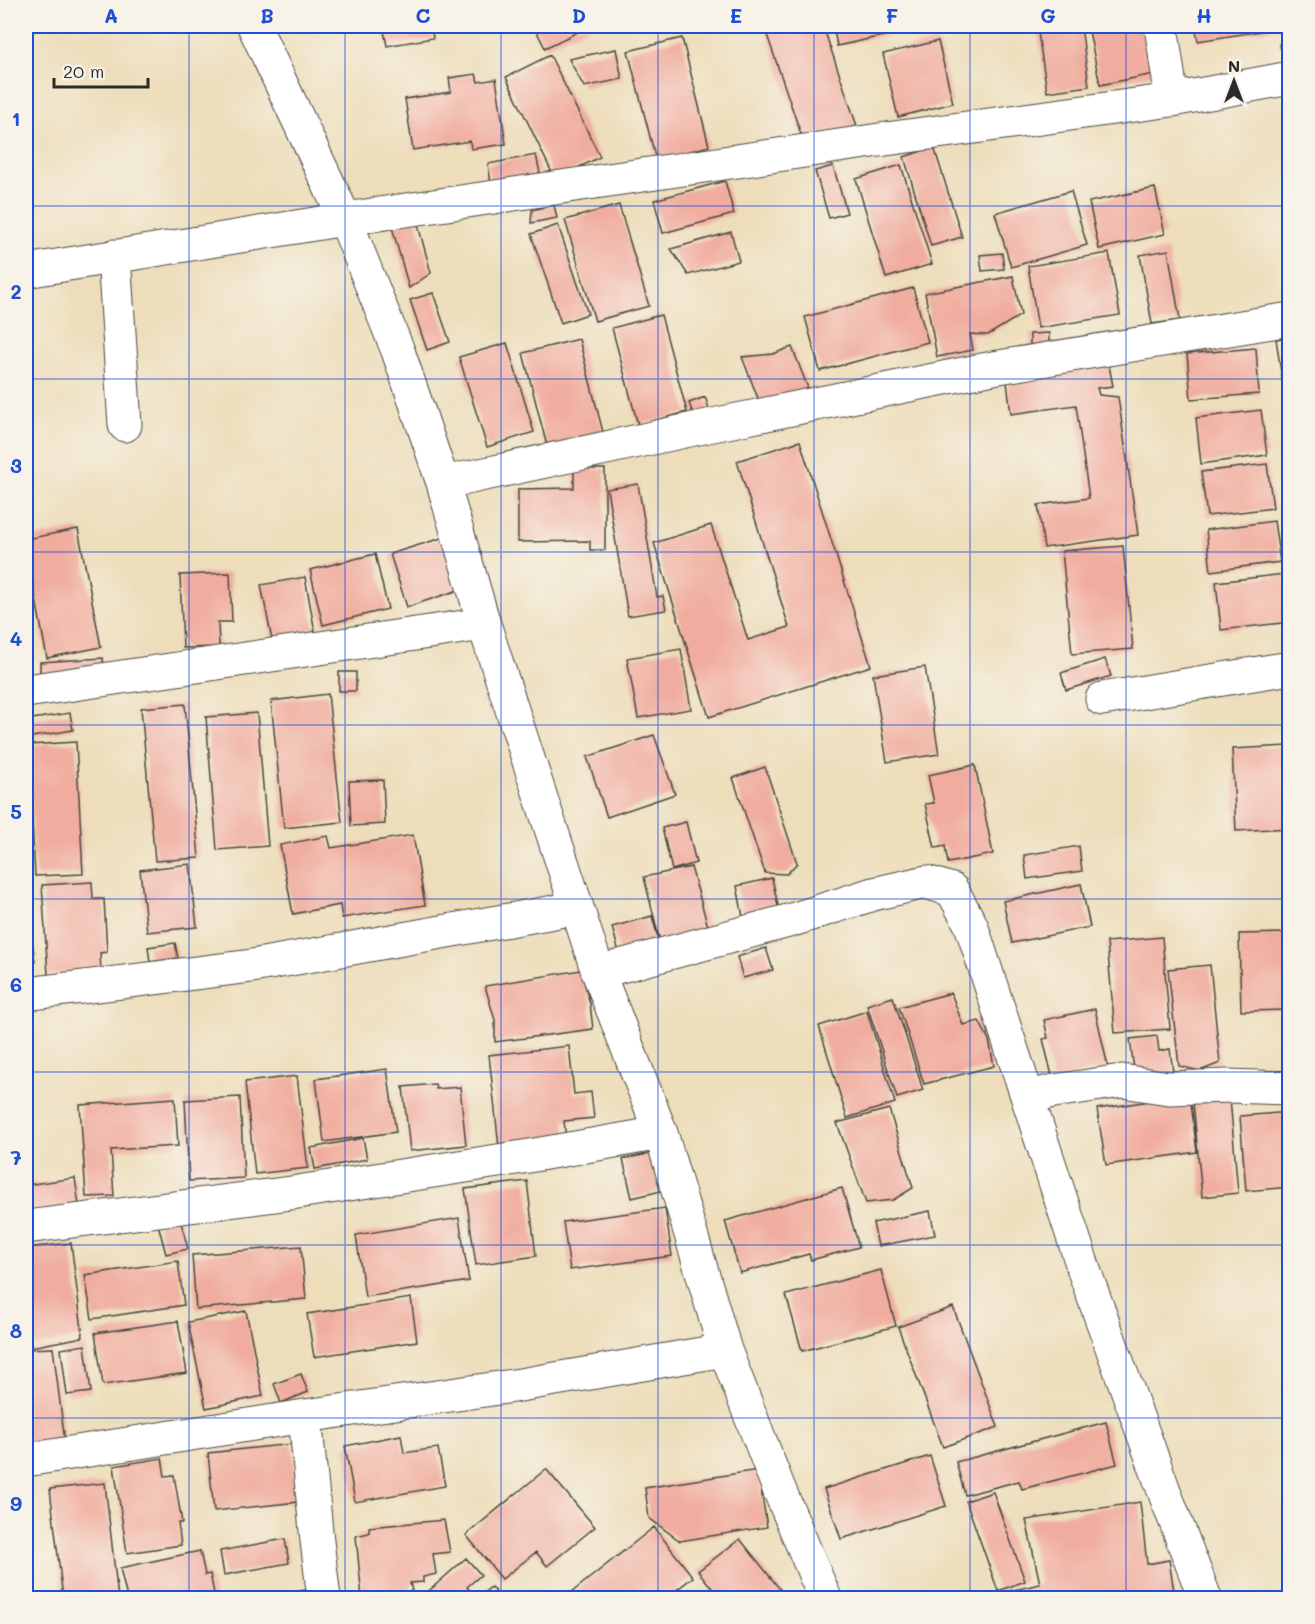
<svg xmlns="http://www.w3.org/2000/svg" width="1315" height="1624" viewBox="0 0 1315 1624" font-family="Mali,sans-serif">
  <rect width="100%" height="100%" fill="#f7f3e8"/>
  <filter id="ink" filterUnits="userSpaceOnUse"><feTurbulence type="fractalNoise" baseFrequency=".0167" numOctaves="2"/><feDisplacementMap in="SourceGraphic" scale="12" xChannelSelector="R" yChannelSelector="G"/><feConvolveMatrix kernelMatrix="1 2 1 2 8 2 1 2 1" color-interpolation-filters="sRGB"/></filter>
  <filter id="wash" filterUnits="userSpaceOnUse"><feTurbulence type="fractalNoise" baseFrequency=".008" numOctaves="4" result="noise"/><feDisplacementMap in="SourceGraphic" scale="24" xChannelSelector="R" yChannelSelector="G"/><feGaussianBlur stdDeviation="1.35" result="paint"/><feColorMatrix in="noise" values="0 0 0 0 0 0 0 0 0 0 0 0 0 0 0 0 0 1.4 0 .05"/><feComposite in="paint" operator="in"/></filter>
  <g filter="url(#wash)">
    <rect width="100%" height="100%" fill="#edddba"/>
    <g id="blocks">
      <!-- building -->
      <path fill="#f0ad9f" d="M 383,26 L 431,26 L 433,38 L 387,46 Z
        M 534,26 L 590,26 L 545,48 Z
        M 764,26 L 823,26 L 857,126 L 804,143 Z
        M 833,26 L 928,26 L 837,46 Z
        M 1060,26 L 1081,26 L 1089,86 L 1047,92 L 1038,32 L 1061,28 Z
        M 1088,26 L 1145,26 L 1154,74 L 1100,85 Z
        M 1195,26 L 1287,26 L 1287,27 L 1198,41 Z
        M 682,38 L 709,146 L 656,160 L 628,51 Z
        M 1290,40 L 1290,54 L 1284,56 L 1279,44 Z
        M 938,41 L 953,103 L 898,117 L 883,54 Z
        M 616,49 L 622,79 L 584,87 L 569,59 Z
        M 550,55 L 600,157 L 555,179 L 506,77 Z
        M 476,74 L 478,82 L 496,79 L 506,144 L 471,149 L 470,141 L 413,150 L 405,99 L 451,92 L 449,78 Z
        M 934,147 L 962,237 L 931,246 L 904,157 Z
        M 536,155 L 540,173 L 491,183 L 488,164 Z
        M 901,165 L 932,264 L 886,278 L 856,179 Z
        M 833,166 L 847,213 L 829,218 L 815,171 Z
        M 725,181 L 734,214 L 663,233 L 654,200 Z
        M 1155,188 L 1165,234 L 1099,249 L 1089,202 Z
        M 1071,191 L 1087,245 L 1011,267 L 995,213 Z
        M 554,205 L 557,218 L 531,223 L 532,210 Z
        M 619,205 L 649,306 L 595,321 L 565,220 Z
        M 417,221 L 431,273 L 409,288 L 392,227 Z
        M 558,225 L 588,314 L 561,323 L 531,234 Z
        M 731,232 L 739,261 L 688,275 L 671,249 Z
        M 1168,250 L 1180,320 L 1152,324 L 1140,255 Z
        M 1002,253 L 1004,269 L 982,271 L 980,255 Z
        M 1109,253 L 1120,315 L 1038,328 L 1028,266 Z
        M 1013,276 L 1021,315 L 988,335 L 970,334 L 973,350 L 937,357 L 925,293 Z
        M 913,288 L 928,342 L 820,371 L 805,317 Z
        M 433,293 L 450,342 L 427,350 L 410,300 Z
        M 661,315 L 687,412 L 638,425 L 612,328 Z
        M 1049,333 L 1049,345 L 1030,346 L 1030,334 Z
        M 1290,337 L 1290,391 L 1284,392 L 1276,339 Z
        M 579,339 L 604,436 L 548,450 L 523,353 Z
        M 507,343 L 534,432 L 487,447 L 459,357 Z
        M 792,347 L 808,388 L 761,406 L 742,357 L 773,354 Z
        M 1256,348 L 1259,394 L 1191,399 L 1187,354 Z
        M 1108,360 L 1113,386 L 1097,388 L 1099,395 L 1118,397 L 1138,535 L 1044,548 L 1038,505 L 1089,498 L 1076,405 L 1011,414 L 1006,374 Z
        M 705,397 L 711,414 L 695,419 L 689,403 Z
        M 1261,410 L 1267,455 L 1201,464 L 1196,418 Z
        M 800,441 L 871,666 L 709,717 L 654,543 L 711,525 L 748,640 L 789,627 L 737,461 Z
        M 1267,464 L 1273,508 L 1207,516 L 1201,472 Z
        M 574,469 L 605,469 L 605,550 L 590,550 L 590,541 L 518,542 L 518,489 L 574,488 Z
        M 638,484 L 657,597 L 663,596 L 666,610 L 628,616 L 607,489 Z
        M 1274,521 L 1280,562 L 1211,571 L 1206,530 Z
        M 78,529 L 101,647 L 47,658 L 26,546 L 26,539 Z
        M 445,537 L 462,589 L 407,607 L 390,554 Z
        M 1123,546 L 1133,649 L 1072,654 L 1062,551 Z
        M 375,554 L 388,609 L 323,625 L 310,570 Z
        M 230,573 L 232,622 L 218,622 L 219,647 L 183,648 L 180,575 Z
        M 1285,574 L 1290,622 L 1221,630 L 1216,582 Z
        M 305,577 L 315,632 L 272,640 L 261,585 Z
        M 681,649 L 691,709 L 638,718 L 627,658 Z
        M 103,658 L 104,670 L 40,674 L 40,662 Z
        M 1105,659 L 1111,676 L 1066,690 L 1061,673 Z
        M 925,667 L 939,754 L 887,762 L 873,675 Z
        M 339,672 L 356,672 L 356,691 L 339,691 Z
        M 328,694 L 342,822 L 284,828 L 271,701 Z
        M 185,704 L 199,858 L 155,861 L 141,708 Z
        M 70,713 L 73,730 L 26,738 L 26,720 Z
        M 257,713 L 268,846 L 217,850 L 206,717 Z
        M 654,735 L 675,794 L 607,817 L 587,757 Z
        M 76,742 L 83,874 L 35,876 L 28,745 Z
        M 1289,746 L 1290,828 L 1236,831 L 1232,749 Z
        M 975,765 L 993,854 L 948,863 L 945,846 L 935,848 L 925,804 L 934,803 L 928,775 Z
        M 765,767 L 797,863 L 787,874 L 765,873 L 733,778 Z
        M 383,780 L 385,824 L 351,826 L 349,781 Z
        M 686,822 L 696,863 L 672,870 L 662,828 Z
        M 413,835 L 425,905 L 342,918 L 340,905 L 293,914 L 280,845 L 328,836 L 331,848 Z
        M 1079,846 L 1082,871 L 1027,879 L 1024,855 Z
        M 190,864 L 197,927 L 147,932 L 140,870 Z
        M 691,867 L 709,930 L 660,942 L 644,877 Z
        M 772,878 L 780,915 L 744,922 L 737,886 Z
        M 92,882 L 93,899 L 104,899 L 107,952 L 100,953 L 101,972 L 48,975 L 42,885 Z
        M 1081,884 L 1090,927 L 1012,943 L 1003,901 Z
        M 26,902 L 27,902 L 35,962 L 26,964 Z
        M 652,916 L 659,941 L 619,952 L 612,927 Z
        M 1290,933 L 1290,1010 L 1241,1011 L 1239,934 Z
        M 1162,937 L 1170,1029 L 1115,1033 L 1107,942 Z
        M 175,943 L 178,958 L 150,962 L 148,947 Z
        M 766,948 L 773,970 L 743,978 L 737,957 Z
        M 1210,965 L 1220,1063 L 1200,1071 L 1179,1066 L 1168,969 Z
        M 581,970 L 590,1004 L 593,1029 L 495,1042 L 495,1020 L 485,986 Z
        M 951,993 L 963,1025 L 979,1021 L 989,1040 L 994,1066 L 924,1084 L 899,1007 Z
        M 893,997 L 923,1090 L 897,1098 L 867,1005 Z
        M 1095,1009 L 1108,1067 L 1053,1080 L 1043,1039 L 1048,1038 L 1044,1020 Z
        M 867,1011 L 895,1103 L 847,1118 L 819,1026 Z
        M 1157,1036 L 1159,1051 L 1170,1049 L 1173,1072 L 1135,1077 L 1130,1039 Z
        M 569,1046 L 574,1094 L 591,1092 L 594,1118 L 564,1121 L 566,1140 L 499,1147 L 489,1055 Z
        M 387,1069 L 396,1132 L 324,1142 L 316,1079 Z
        M 297,1076 L 308,1168 L 255,1174 L 245,1082 Z
        M 435,1084 L 436,1089 L 460,1087 L 466,1145 L 410,1151 L 403,1087 Z
        M 1190,1095 L 1197,1152 L 1106,1165 L 1097,1109 Z
        M 240,1097 L 244,1178 L 189,1181 L 185,1100 Z
        M 175,1098 L 178,1146 L 111,1150 L 114,1196 L 86,1197 L 80,1105 Z
        M 1230,1098 L 1238,1193 L 1202,1197 L 1193,1101 Z
        M 889,1109 L 913,1188 L 893,1200 L 866,1203 L 837,1123 Z
        M 1290,1112 L 1290,1187 L 1246,1191 L 1240,1116 Z
        M 363,1138 L 367,1159 L 315,1169 L 311,1148 Z
        M 653,1153 L 661,1191 L 632,1198 L 623,1159 Z
        M 75,1178 L 79,1205 L 26,1212 L 26,1185 Z
        M 527,1181 L 536,1256 L 476,1265 L 465,1189 Z
        M 842,1188 L 859,1247 L 811,1260 L 809,1254 L 740,1273 L 725,1221 Z
        M 665,1208 L 672,1256 L 570,1270 L 563,1222 Z
        M 930,1211 L 935,1235 L 878,1246 L 873,1223 Z
        M 180,1218 L 188,1249 L 166,1254 L 158,1224 Z
        M 459,1218 L 469,1281 L 365,1297 L 356,1235 Z
        M 71,1243 L 83,1337 L 26,1348 L 26,1248 Z
        M 301,1246 L 306,1299 L 196,1309 L 192,1255 Z
        M 178,1261 L 184,1305 L 92,1319 L 85,1275 Z
        M 881,1270 L 896,1326 L 802,1351 L 786,1295 Z
        M 411,1298 L 417,1341 L 314,1357 L 307,1314 Z
        M 953,1307 L 998,1427 L 943,1447 L 898,1327 Z
        M 246,1311 L 263,1396 L 206,1408 L 188,1322 Z
        M 178,1321 L 187,1373 L 103,1385 L 95,1333 Z
        M 85,1345 L 91,1392 L 67,1395 L 61,1349 Z
        M 53,1348 L 65,1442 L 26,1448 L 26,1349 Z
        M 301,1374 L 308,1392 L 281,1403 L 274,1384 Z
        M 1106,1422 L 1117,1464 L 1022,1489 L 1019,1481 L 965,1495 L 956,1462 Z
        M 401,1435 L 404,1453 L 438,1448 L 445,1486 L 355,1502 L 345,1446 Z
        M 292,1444 L 298,1502 L 214,1511 L 208,1453 Z
        M 930,1456 L 946,1506 L 841,1539 L 824,1489 Z
        M 162,1458 L 165,1476 L 174,1475 L 182,1523 L 178,1523 L 181,1545 L 127,1553 L 114,1466 Z
        M 546,1469 L 595,1527 L 547,1566 L 536,1552 L 502,1579 L 466,1535 Z
        M 758,1470 L 767,1527 L 680,1541 L 649,1518 L 645,1488 Z
        M 105,1483 L 118,1598 L 63,1598 L 50,1489 Z
        M 993,1492 L 1025,1581 L 998,1591 L 966,1501 Z
        M 1140,1502 L 1147,1564 L 1169,1560 L 1175,1598 L 1010,1598 L 1009,1591 L 1040,1584 L 1026,1520 Z
        M 444,1520 L 450,1552 L 433,1554 L 436,1574 L 423,1577 L 423,1582 L 410,1583 L 412,1591 L 390,1596 L 362,1598 L 356,1536 L 369,1533 L 369,1527 Z
        M 654,1527 L 693,1577 L 666,1598 L 569,1598 L 567,1596 Z
        M 285,1539 L 289,1563 L 224,1575 L 220,1551 Z
        M 740,1539 L 787,1598 L 720,1598 L 698,1571 Z
        M 200,1551 L 205,1575 L 210,1574 L 215,1598 L 127,1598 L 120,1568 Z
        M 466,1558 L 481,1575 L 467,1587 L 477,1598 L 491,1587 L 501,1598 L 423,1598 L 422,1597 Z
        M 320,1588 L 321,1598 L 292,1598 L 292,1592 Z"/>
    </g>
  </g>
  <g filter="url(#ink)">
    <use href="#blocks" fill-opacity="0" stroke="#484640" stroke-width="1.5"/>
    <g fill="none" stroke-linecap="round" stroke-linejoin="round">
      <defs>
        <path id="minor" d="M 254,26 L 345,219 L 398,351 L 443,483 L 484,624 L 598,972 L 661,1133 L 725,1350 L 779,1489 L 825,1598
          M 1161,26 L 1172,100
          M 114,256 L 125,425
          M 26,271 L 345,219 L 886,139 L 1172,100 L 1290,78
          M 443,483 L 708,426 L 993,368 L 1290,319
          M 26,691 L 484,624
          M 1102,699 L 1290,668
          M 598,972 L 792,920 L 873,894 L 926,882 L 952,890 L 971,925 L 1085,1273 L 1167,1499 L 1205,1598
          M 26,994 L 252,966 L 576,908
          M 1028,1097 L 1054,1091 L 1122,1081 L 1169,1088 L 1228,1086 L 1290,1088
          M 26,1227 L 291,1193 L 523,1157 L 661,1133
          M 305,1416 L 317,1541 L 324,1598
          M 26,1460 L 305,1416 L 520,1385 L 725,1350"/>
      </defs>
      <!-- minor casing -->
      <use href="#minor" stroke="#484640" stroke-width="35"/>
      <!-- minor -->
      <use href="#minor" stroke="#fff" stroke-width="33"/>
    </g>
  </g>
  <!-- grid -->
  <path fill="none" stroke="#1d4ed8" stroke-width="1.5" stroke-opacity="0.55" d="M 189,26 L 189,1598M 345,26 L 345,1598M 501,26 L 501,1598M 658,26 L 658,1598M 814,26 L 814,1598M 970,26 L 970,1598M 1126,26 L 1126,1598M 26,206 L 1290,206M 26,379 L 1290,379M 26,552 L 1290,552M 26,725 L 1290,725M 26,899 L 1290,899M 26,1072 L 1290,1072M 26,1245 L 1290,1245M 26,1418 L 1290,1418"/>
  <!-- margin -->
  <rect width="1315" height="1624" fill="none" stroke="#f7f3e8" stroke-width="66"/>
  <!-- north arrow -->
  <g transform="translate(1234 81)" stroke="#f7f3e8" stroke-width="4.5" paint-order="stroke">
  <path d="M0-4.5L10 22L0 15L-10 22Z" fill="#2b2b2b"/>
  <text y="-9" font-size="16" font-weight="bold" text-anchor="middle" fill="#2b2b2b">N</text>
  </g>
  <!-- scale -->
  <path d="M54 78v9h94v-9" fill="none" stroke="#2b2b2b" stroke-width="3"/>
  <text x="63" y="78" font-size="18" fill="#2b2b2b" stroke="#f7f3e8" stroke-width="4.5" paint-order="stroke">20 m</text>
  <rect x="33" y="33" width="1249" height="1558" fill="none" stroke="#1d4ed8" stroke-width="2"/>
  <g font-size="20" text-anchor="middle" font-weight="bold" fill="#1d4ed8">
    <text x="111" y="23">A</text>
    <text x="267" y="23">B</text>
    <text x="423" y="23">C</text>
    <text x="579" y="23">D</text>
    <text x="736" y="23">E</text>
    <text x="892" y="23">F</text>
    <text x="1048" y="23">G</text>
    <text x="1204" y="23">H</text>
    <text x="16" y="126">1</text>
    <text x="16" y="299">2</text>
    <text x="16" y="473">3</text>
    <text x="16" y="646">4</text>
    <text x="16" y="819">5</text>
    <text x="16" y="992">6</text>
    <text x="16" y="1165">7</text>
    <text x="16" y="1338">8</text>
    <text x="16" y="1511">9</text>
  </g>
</svg>
